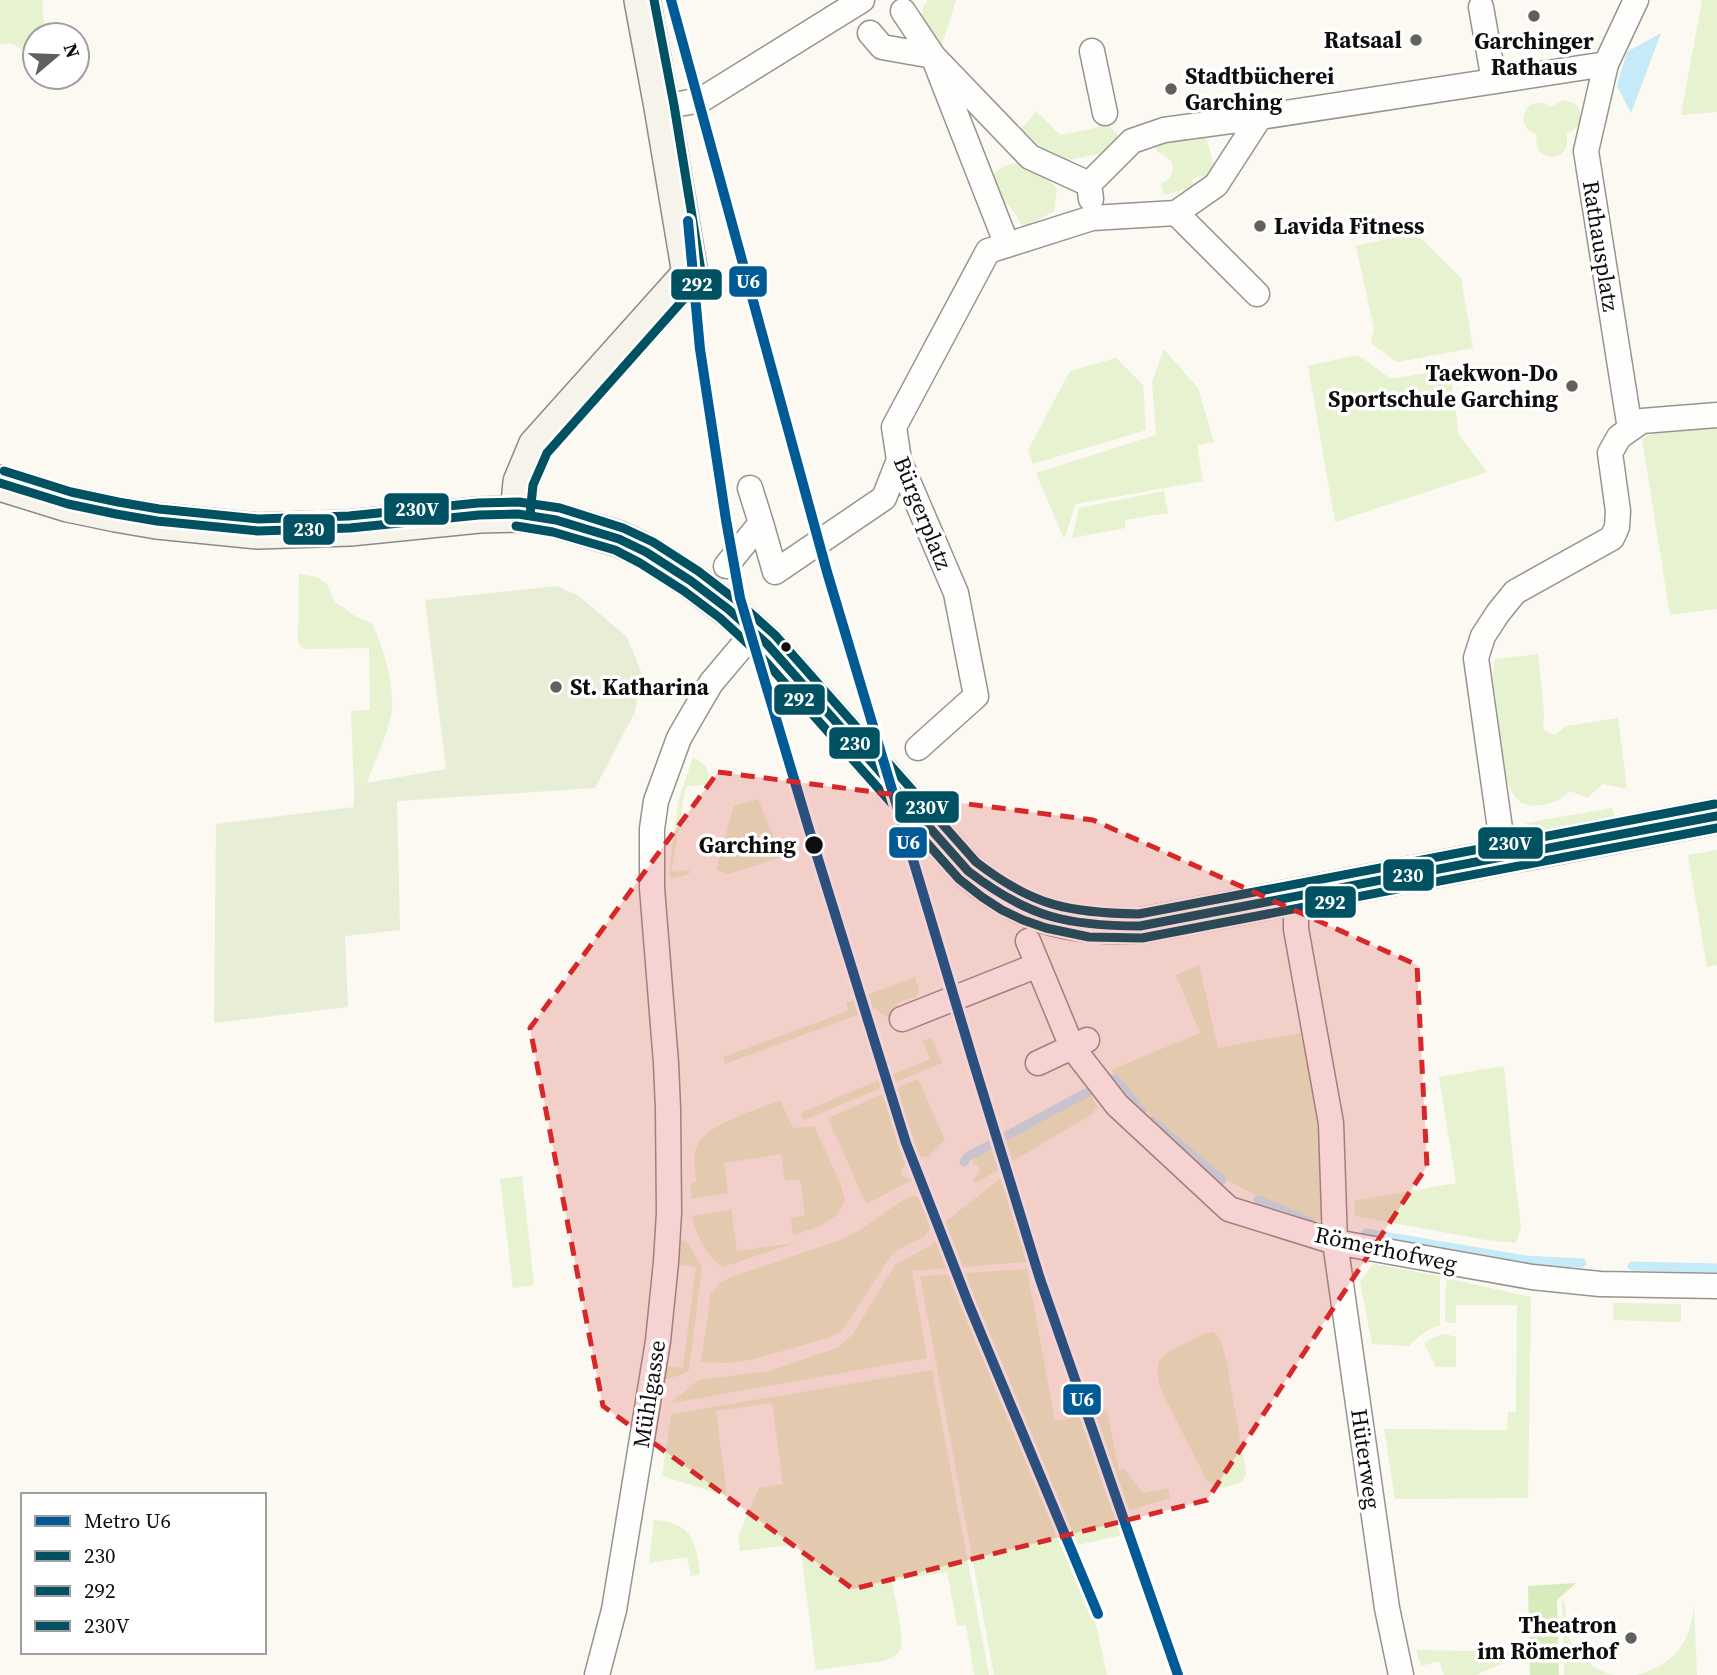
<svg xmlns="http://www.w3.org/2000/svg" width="1717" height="1675" viewBox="0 0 1717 1675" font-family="'Source Serif 4',serif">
  <rect width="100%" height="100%" fill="#fbf9f2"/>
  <!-- green -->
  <path fill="#e6f2d0" d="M 0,0 L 42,0 L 45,35 L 35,35 L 35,58 L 13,44 L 0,44 Z
    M 928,0 L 956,0 L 942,45 C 929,34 914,16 928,0 Z
    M 1702,0 L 1717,0 L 1717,112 L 1681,115 Z
    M 1563,100 L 1574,103 C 1586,116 1581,128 1566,133 C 1575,164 1530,165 1537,135 C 1510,125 1528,91 1551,107 Z
    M 1036,111 L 1060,135 L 1096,128 L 1105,122 L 1121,138 L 1107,152 L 1060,162 L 1039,152 L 1019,132 Z
    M 1184,134 L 1186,142 L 1206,137 L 1216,173 L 1192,179 L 1194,187 L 1164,195 L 1161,184 C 1179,175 1176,158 1157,152 L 1155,142 Z
    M 1026,162 L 1042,171 L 1057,189 L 1054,211 L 1029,225 L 1021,225 C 1015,211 1008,202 994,196 L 992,176 C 1001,165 1013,163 1026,162 Z
    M 1415,233 L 1461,278 L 1473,348 L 1397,362 L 1371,343 L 1374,329 L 1356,246 Z
    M 1164,349 L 1198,388 L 1214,442 L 1197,445 L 1203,481 L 1076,504 L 1064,539 L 1036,473 L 1156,435 L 1152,382 Z
    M 1358,355 L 1391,379 L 1450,369 L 1459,435 L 1487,472 L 1335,522 L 1308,366 Z
    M 1116,358 L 1143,385 L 1146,430 L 1033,464 L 1028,450 L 1070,371 Z
    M 1717,428 L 1717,609 L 1670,615 L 1642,439 L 1657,431 Z
    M 1164,491 L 1168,513 L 1125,520 L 1125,528 L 1072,538 L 1079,508 Z
    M 299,574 L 317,577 L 327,584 L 335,602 L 355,616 L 372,623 C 383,647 398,693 390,720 C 385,741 374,762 367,783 L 354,785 L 351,711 L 370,710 L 369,648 L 303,649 L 298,642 Z
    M 1538,654 L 1544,713 L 1543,724 L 1545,731 L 1555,735 L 1566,726 L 1618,718 L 1627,789 L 1603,784 L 1587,798 L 1570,791 C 1558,801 1556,802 1541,805 C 1503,812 1504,761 1500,735 C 1498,715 1495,695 1493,676 L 1495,659 Z
    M 693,757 C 707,766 709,768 708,784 L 686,787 L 671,872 L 690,870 L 689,874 L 671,879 L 669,873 L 678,802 Z
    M 758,799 L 782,857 L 728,874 L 716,870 L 734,806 Z
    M 1612,808 L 1615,817 L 1550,829 L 1539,830 L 1525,823 Z
    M 1717,850 L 1717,965 L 1707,967 L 1688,855 Z
    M 1199,965 L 1218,1048 L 1305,1032 L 1322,1131 L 1325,1222 L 1311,1220 L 1259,1197 L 1223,1178 L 1154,1119 L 1111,1070 L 1200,1033 L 1176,975 Z
    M 915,977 L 919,990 L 917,996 L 897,1003 L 898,1009 L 891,1017 C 883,1017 880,1013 876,1008 L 725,1064 L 723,1057 L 848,1011 L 846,1003 Z
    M 931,1037 L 942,1063 L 804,1120 L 800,1113 L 930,1059 L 923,1041 Z
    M 1504,1066 L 1514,1170 L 1521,1227 L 1516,1243 L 1486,1240 L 1355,1216 L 1354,1201 L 1456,1183 L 1439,1077 Z
    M 918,1079 L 945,1140 L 928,1157 C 915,1155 903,1159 901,1174 L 905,1178 L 914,1179 L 866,1204 L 828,1118 Z
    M 1090,1092 L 1097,1107 L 1092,1114 L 976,1183 L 973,1180 L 980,1171 L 979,1166 L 972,1163 L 978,1153 Z
    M 780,1100 L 793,1128 L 814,1126 L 841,1185 L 845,1201 L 836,1216 L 820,1226 L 793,1235 L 791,1218 L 805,1215 L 800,1179 L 785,1181 L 781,1154 L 724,1163 L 728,1193 L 691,1199 L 690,1184 L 696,1182 C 695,1170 692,1154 698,1144 C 711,1122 757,1110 780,1100 Z
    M 522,1176 L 534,1285 L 513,1288 L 500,1179 Z
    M 1000,1179 L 1020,1191 L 1036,1261 L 912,1271 L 927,1358 L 671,1403 L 698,1380 L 770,1371 L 839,1347 L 852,1335 L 895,1265 L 933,1244 L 946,1221 Z
    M 914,1196 L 925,1199 L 931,1206 L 934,1214 L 932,1226 L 924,1237 L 899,1249 L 890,1257 L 842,1331 L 828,1338 L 751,1360 L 726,1363 L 701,1362 L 711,1293 L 721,1282 L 729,1278 L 840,1240 L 858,1231 L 905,1199 Z
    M 731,1209 L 737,1251 L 795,1243 L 723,1267 C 706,1256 696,1235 692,1216 Z
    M 677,1239 L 686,1241 L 702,1267 L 689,1370 L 685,1373 L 659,1382 L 661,1366 L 683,1368 L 696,1267 L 674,1264 Z
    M 1373,1264 L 1440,1276 L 1440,1325 C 1427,1329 1419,1336 1409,1346 L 1372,1344 L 1360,1281 Z
    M 1027,1269 L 1055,1421 L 1107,1412 L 1119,1470 L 1124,1469 L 1143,1493 L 1168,1488 L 1170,1498 L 1127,1511 L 1131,1533 L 1078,1545 L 1107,1675 L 994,1675 L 920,1276 Z
    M 1446,1278 L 1531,1297 L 1528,1498 L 1395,1499 L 1384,1429 L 1507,1430 L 1508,1412 L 1516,1412 L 1517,1305 L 1456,1305 L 1456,1323 L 1445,1322 Z
    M 1614,1303 L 1681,1304 L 1681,1322 L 1613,1320 Z
    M 1214,1332 L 1222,1344 L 1227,1364 L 1246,1473 L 1243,1481 C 1229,1488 1215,1492 1205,1477 L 1165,1398 L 1159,1384 L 1157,1372 L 1159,1361 L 1169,1352 L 1203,1334 Z
    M 1445,1334 L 1456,1337 L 1456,1367 L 1436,1367 L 1424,1343 L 1434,1337 Z
    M 932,1370 L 989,1675 L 974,1675 L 966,1625 L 957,1626 L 947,1572 L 892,1581 C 894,1594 905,1640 901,1648 C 898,1656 890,1659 883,1661 L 816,1670 L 800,1544 L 740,1551 L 738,1537 L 759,1488 L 783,1484 L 772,1403 L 716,1411 L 727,1496 L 662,1476 L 671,1414 Z
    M 654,1520 C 693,1523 695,1540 700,1574 L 691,1576 L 687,1557 L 649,1563 Z
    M 1562,1600 L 1565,1603 C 1566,1610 1565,1618 1566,1625 C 1569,1650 1591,1670 1614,1675 L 1564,1675 Z
    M 1694,1606 L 1697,1675 L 1636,1675 C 1674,1665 1690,1644 1694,1606 Z
    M 1416,1650 L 1529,1652 L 1476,1675 L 1444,1675 L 1439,1661 L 1421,1666 Z"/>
  <!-- forest -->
  <path fill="#d7ebbd" d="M 1576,1583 L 1557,1600 L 1559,1675 L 1530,1675 L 1528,1586 Z"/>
  <!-- cemetery -->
  <path fill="#e8edd5" d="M 557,586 L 579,596 L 627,637 L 642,674 L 635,712 L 595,788 L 397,801 L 400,930 L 345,936 L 348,1007 L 214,1023 L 216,824 L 354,807 L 354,785 L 446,769 L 425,600 Z"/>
  <!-- water -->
  <path fill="#c5eaf8" d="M 1661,33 L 1631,113 L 1617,86 L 1627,52 Z"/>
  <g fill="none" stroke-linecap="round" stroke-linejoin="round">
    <!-- stream -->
    <path stroke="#c5eaf8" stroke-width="9" d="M 1112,1079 L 1115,1079 L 1142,1111
      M 1152,1121 L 1222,1180
      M 964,1162 L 967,1157 L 1095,1088
      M 1258,1200 L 1310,1222
      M 1366,1233 L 1525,1260 L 1582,1263
      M 1632,1266 L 1717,1268"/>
    <defs>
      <path id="street" d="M 1481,7 L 1494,81
        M 903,11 L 933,56 L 1030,157 L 1089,184
        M 870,33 L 882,47 L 933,56 L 1007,245
        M 1092,51 L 1105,113
        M 662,107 L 701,100 L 862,0
        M 1091,199 L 1089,184 L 1132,141 L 1164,130 L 1260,117
        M 1176,213 L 1257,294
        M 1630,429 L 1586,151 L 1606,64 L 1636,0
        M 761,523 L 775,572 L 884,498 L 899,460
        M 726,566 L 761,523 L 750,488
        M 918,748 L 976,696 L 956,593 L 899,460 L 894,427 L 988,251 L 1092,218 L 1176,213 L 1216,185 L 1260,117 L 1606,64
        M 1504,857 L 1476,658 L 1483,636 L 1498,613 L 1515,592 L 1612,538 L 1617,527 L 1618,511 L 1610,453 L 1619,437 L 1642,421 L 1717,415
        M 1296,897 L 1296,929 L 1331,1123 L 1335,1242 L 1387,1608 L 1401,1675
        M 1028,941 L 1072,1047 L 1117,1105 L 1229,1209 L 1335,1242 L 1532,1277 L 1600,1284 L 1717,1286
        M 902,1019 L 1038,965
        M 1038,1063 L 1087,1040
        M 597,1675 L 614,1610 L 658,1341 L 666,1262 L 669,1213 L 668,1109 L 666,1063 L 652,888 L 652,829 L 656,801 L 679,738 L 694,712 L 711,683 L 754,632"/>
      <path id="secondary" d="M 0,483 L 68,504 L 116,514 L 157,521 L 258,531 L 350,528 L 479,515 L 518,514 L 556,520 L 619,539 L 646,552 L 691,581 L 728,609 L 767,644 L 968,871 C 1024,918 1069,927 1140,926 L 1717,816
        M 518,514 L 521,482 L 536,446 L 690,274 L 662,107 L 642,0"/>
    </defs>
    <!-- street casing -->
    <use href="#street" stroke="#959491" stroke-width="27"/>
    <!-- secondary casing -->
    <use href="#secondary" stroke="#8b8a87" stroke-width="38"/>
    <!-- street -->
    <use href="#street" stroke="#fefefd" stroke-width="24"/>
    <!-- secondary -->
    <use href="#secondary" stroke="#f5f3ea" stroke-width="35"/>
    <defs>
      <path id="bus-1" d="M 0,483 L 68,504 L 116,514 L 157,521 L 258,531 L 350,528 L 479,515 L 518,514 L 556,520 L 619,539 L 646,552 L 691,581 L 728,609 L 767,644 L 968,871 C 1028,917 1066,926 1140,926 L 1717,816"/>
      <path id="bus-2" d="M 530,515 L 533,485 L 547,453 L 699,282 L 702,277 L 674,105 L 654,0
        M 516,526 L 553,532 L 615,550 L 640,563 L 684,591 L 720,618 L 758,653 L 959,879 L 982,897 L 1002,910 L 1023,920 L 1046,928 L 1089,937 L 1142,938 L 1717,828"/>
      <path id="bus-3" d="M 4,471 L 71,492 L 118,502 L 159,509 L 258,519 L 349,516 L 478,503 L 519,502 L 560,508 L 623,528 L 653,542 L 698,571 L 736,600 L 775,635 L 976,862 C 1033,906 1069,913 1139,914 L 1715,804"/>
    </defs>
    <!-- bus-1 casing -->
    <use href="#bus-1" stroke="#fff" stroke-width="14"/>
    <!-- bus-2 casing -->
    <use href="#bus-2" stroke="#fff" stroke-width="14"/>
    <!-- bus-3 casing -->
    <use href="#bus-3" stroke="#fff" stroke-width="14"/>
    <!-- bus-1 -->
    <use href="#bus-1" stroke="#005262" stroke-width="9"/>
    <!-- bus-2 -->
    <use href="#bus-2" stroke="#005262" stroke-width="9"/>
    <!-- bus-3 -->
    <use href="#bus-3" stroke="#005262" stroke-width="9"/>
    <defs>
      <path id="metro-1" d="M 671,0 L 827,572 L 974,1064 L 1040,1279 L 1178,1675
        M 688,221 L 700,349 L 726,520 L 740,598 L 814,846 L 906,1143 L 969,1305 L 1098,1614"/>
    </defs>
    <!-- metro-1 casing -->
    <use href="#metro-1" stroke="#fff" stroke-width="16"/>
    <!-- metro-1 -->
    <use href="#metro-1" stroke="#005a96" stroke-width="10"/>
  </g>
  <!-- marked area -->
  <path fill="#d62828" fill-opacity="0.2" stroke="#d62828" stroke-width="5" stroke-dasharray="14 9" stroke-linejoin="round" d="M 718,772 L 1093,820 L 1417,965 L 1427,1166 L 1207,1500 L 853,1589 L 603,1406 L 530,1028 Z"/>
  <!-- markers -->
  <g fill="#61605e" stroke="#fff" stroke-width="2.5">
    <circle cx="1534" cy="16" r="7"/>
    <circle cx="1416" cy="40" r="7"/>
    <circle cx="1171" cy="89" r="7"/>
    <circle cx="1260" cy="226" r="7"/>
    <circle cx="1572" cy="386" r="7"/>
    <circle cx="556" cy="687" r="7"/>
    <circle cx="1631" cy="1638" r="7"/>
  </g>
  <g fill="#0e0e0e" stroke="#fff" stroke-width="2.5">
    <circle cx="786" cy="647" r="6"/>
    <circle cx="814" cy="845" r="10"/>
  </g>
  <g text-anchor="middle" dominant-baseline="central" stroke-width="7" stroke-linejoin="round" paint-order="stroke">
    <!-- poi labels -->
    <g font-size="23" font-weight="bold" fill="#0e0e0e" stroke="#fff" text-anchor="end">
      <text x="1402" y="40">Ratsaal</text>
      <text x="1534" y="41" text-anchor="middle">Garchinger<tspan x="1534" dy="26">Rathaus</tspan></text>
      <text x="1185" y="76" text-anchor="start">Stadtbücherei<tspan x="1185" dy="26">Garching</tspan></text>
      <text x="1274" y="226" text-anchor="start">Lavida Fitness</text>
      <text x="1558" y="373">Taekwon-Do<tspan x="1558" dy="26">Sportschule Garching</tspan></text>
      <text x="570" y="687" text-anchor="start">St. Katharina</text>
      <text x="1617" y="1625">Theatron<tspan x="1617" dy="26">im Römerhof</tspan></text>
    </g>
    <!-- street labels -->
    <g font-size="23" fill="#0e0e0e" stroke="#fff">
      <text transform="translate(1601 246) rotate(81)">Rathausplatz</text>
      <text transform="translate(923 513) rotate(68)">Bürgerplatz</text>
      <text transform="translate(1386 1249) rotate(12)">Römerhofweg</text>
      <text transform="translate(649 1394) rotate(-81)">Mühlgasse</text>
      <text transform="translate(1366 1459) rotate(82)">Hüterweg</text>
    </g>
    <!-- stop labels -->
    <g font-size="23" font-weight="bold" fill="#0e0e0e" stroke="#fff" text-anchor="end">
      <text x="796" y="845">Garching</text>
    </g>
  </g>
  <g stroke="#fff" stroke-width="2.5">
    <rect x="728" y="265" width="40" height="33" rx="7" fill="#005a96"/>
    <rect x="670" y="268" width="53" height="33" rx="7" fill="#005262"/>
    <rect x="383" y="492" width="67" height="34" rx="7" fill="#005262"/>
    <rect x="282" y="513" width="54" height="33" rx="7" fill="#005262"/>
    <rect x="773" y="683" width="53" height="33" rx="7" fill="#005262"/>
    <rect x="828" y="726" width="53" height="34" rx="7" fill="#005262"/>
    <rect x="894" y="790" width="66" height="34" rx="7" fill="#005262"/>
    <rect x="888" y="826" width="40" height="33" rx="7" fill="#005a96"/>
    <rect x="1477" y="826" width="67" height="34" rx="7" fill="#005262"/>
    <rect x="1382" y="858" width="53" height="34" rx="7" fill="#005262"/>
    <rect x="1304" y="885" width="53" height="34" rx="7" fill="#005262"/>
    <rect x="1062" y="1383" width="40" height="33" rx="7" fill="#005a96"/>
  </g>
  <g font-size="19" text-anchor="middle" font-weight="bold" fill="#fff">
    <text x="748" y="288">U6</text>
    <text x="697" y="291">292</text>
    <text x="417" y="516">230V</text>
    <text x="309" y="536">230</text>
    <text x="799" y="706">292</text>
    <text x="855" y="750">230</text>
    <text x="927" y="814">230V</text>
    <text x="908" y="849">U6</text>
    <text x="1510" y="850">230V</text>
    <text x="1408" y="882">230</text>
    <text x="1330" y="909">292</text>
    <text x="1082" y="1406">U6</text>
  </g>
  <!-- legend -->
  <rect x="21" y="1493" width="245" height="161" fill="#ffffff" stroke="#9f9f9f" stroke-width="2"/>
  <rect x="35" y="1516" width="35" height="10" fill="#005a96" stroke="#9f9f9f" stroke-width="2"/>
  <text x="84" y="1528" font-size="21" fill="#0e0e0e">Metro U6</text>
  <rect x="35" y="1551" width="35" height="10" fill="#005262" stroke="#9f9f9f" stroke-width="2"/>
  <text x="84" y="1563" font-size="21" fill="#0e0e0e">230</text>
  <rect x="35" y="1586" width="35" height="10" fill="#005262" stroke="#9f9f9f" stroke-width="2"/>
  <text x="84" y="1598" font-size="21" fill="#0e0e0e">292</text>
  <rect x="35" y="1621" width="35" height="10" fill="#005262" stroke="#9f9f9f" stroke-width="2"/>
  <text x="84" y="1633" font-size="21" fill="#0e0e0e">230V</text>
  <!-- north arrow -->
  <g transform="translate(56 56) rotate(71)"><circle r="33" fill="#ffffff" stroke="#9f9f9f" stroke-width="2"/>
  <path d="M0-5L12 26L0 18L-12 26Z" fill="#61605e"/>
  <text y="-10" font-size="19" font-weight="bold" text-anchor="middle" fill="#0e0e0e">N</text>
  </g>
</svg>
